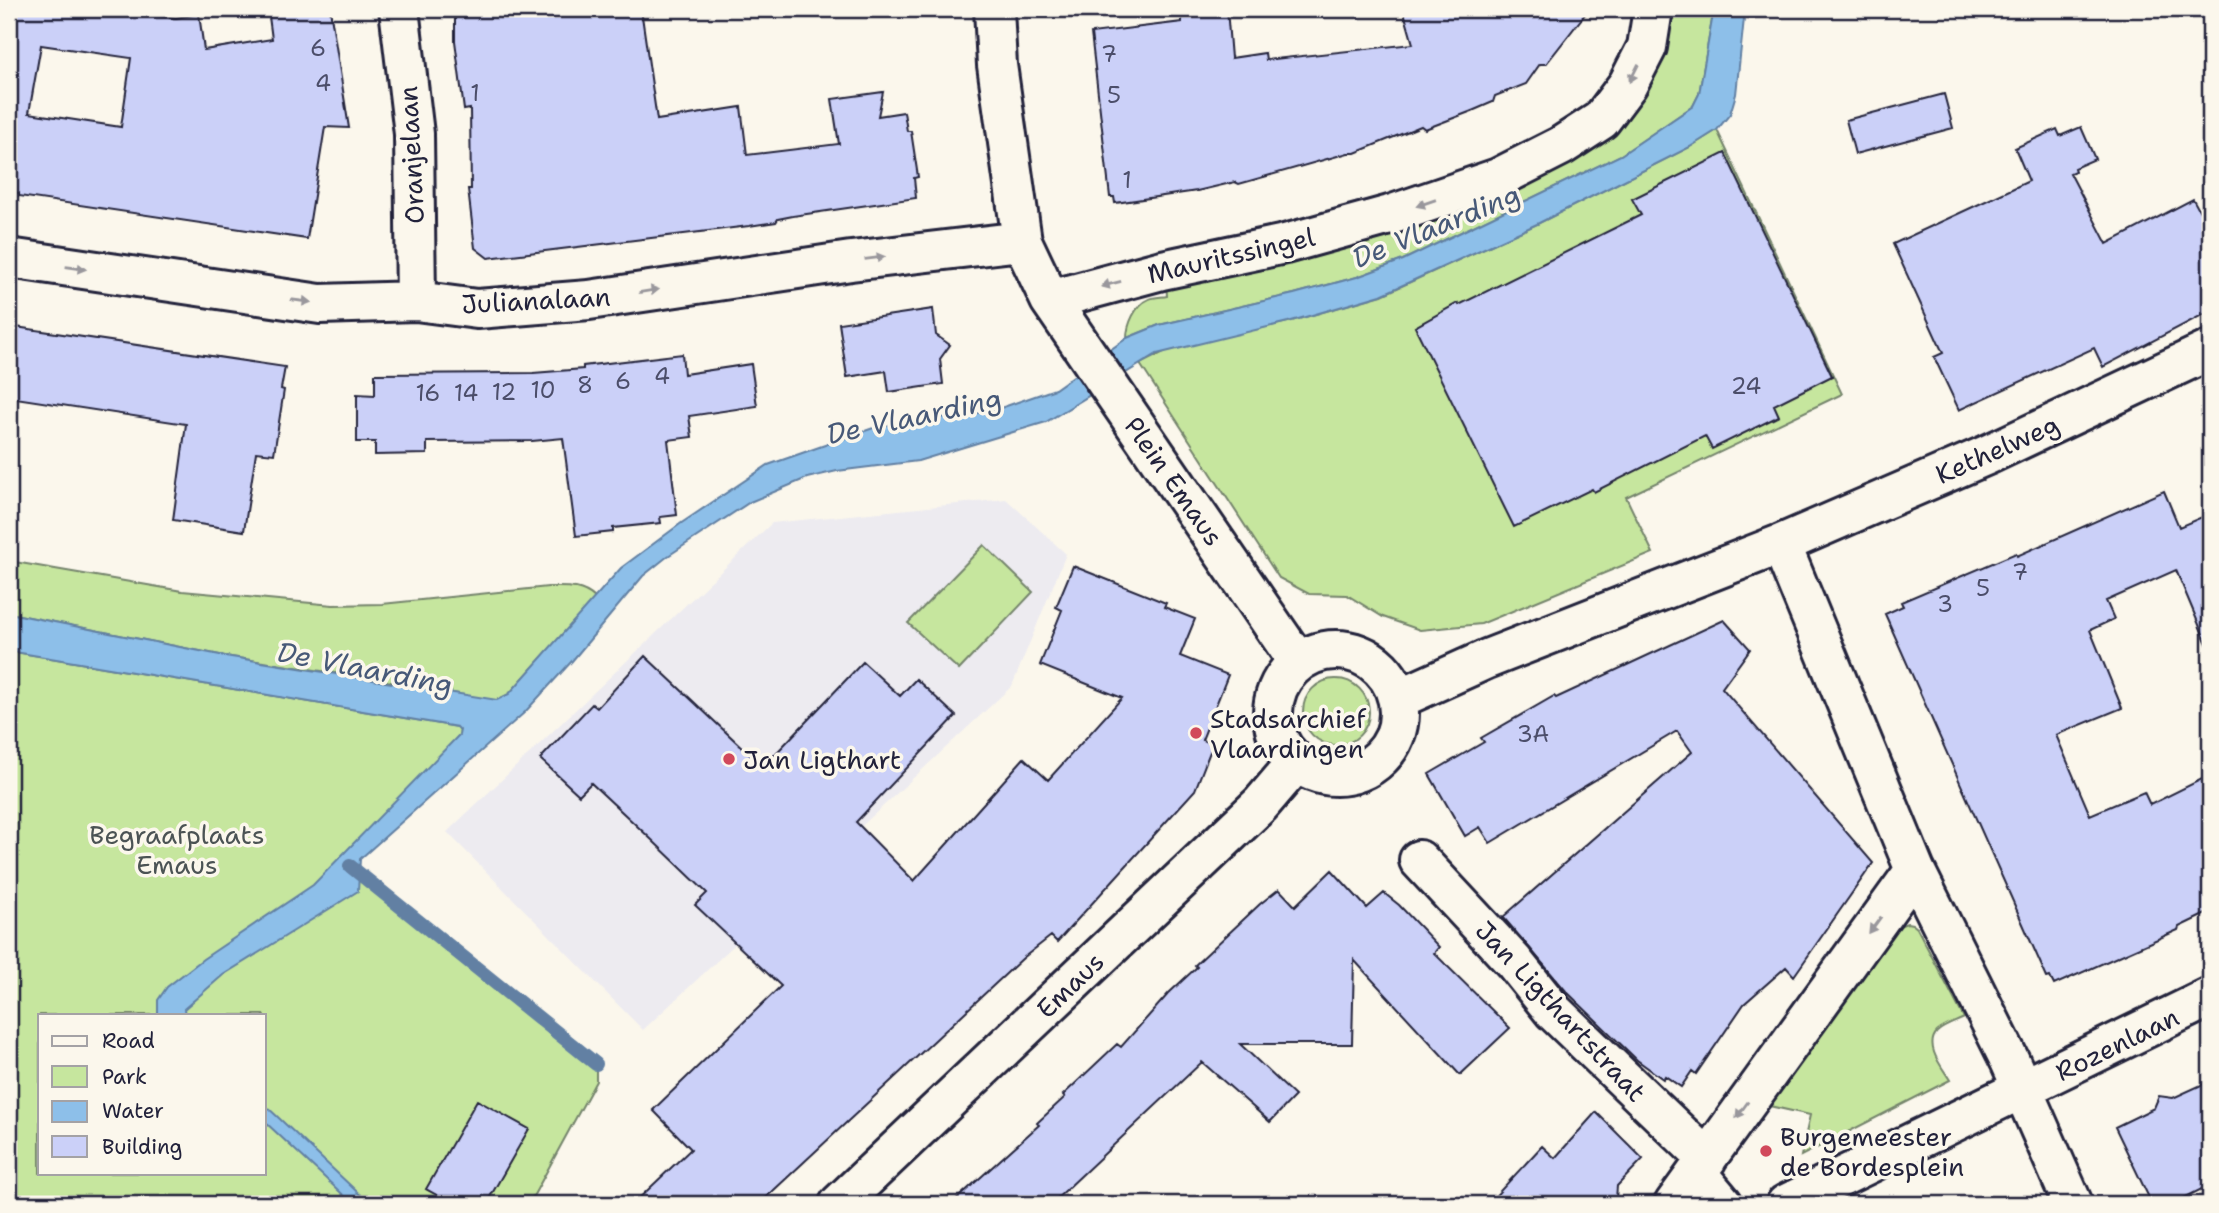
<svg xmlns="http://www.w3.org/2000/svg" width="2219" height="1213" viewBox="0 0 2219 1213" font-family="'Shantell Sans',sans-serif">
  <rect width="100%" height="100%" fill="#fbf7ec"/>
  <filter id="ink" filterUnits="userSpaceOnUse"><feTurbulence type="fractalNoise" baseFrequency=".0143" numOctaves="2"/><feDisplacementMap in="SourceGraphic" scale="14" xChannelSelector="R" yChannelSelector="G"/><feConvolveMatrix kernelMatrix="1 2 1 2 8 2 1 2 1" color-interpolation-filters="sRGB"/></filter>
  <g filter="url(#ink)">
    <!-- built -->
    <path fill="#edebf0" d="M 1006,499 L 1066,554 L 1012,686 L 643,1030 L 447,832 L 772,523 Z"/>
    <!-- green -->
    <path fill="#c6e69e" stroke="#74846c" stroke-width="2" fill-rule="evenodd" d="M 1664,9 L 1712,9 L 1712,20 L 1699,94 L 1693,106 L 1621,155 L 1403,260 L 1357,277 L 1294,294 L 1159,325 L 1127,338 C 1127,325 1135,305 1149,299 C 1154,297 1162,297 1167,296 L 1166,282 L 1584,147 Z
      M 1717,130 L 1842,394 L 1626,497 L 1653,553 L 1481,624 L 1420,630 L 1383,617 L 1347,595 L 1309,594 L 1279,578 L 1140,364 L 1170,349 L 1288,322 L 1382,295 L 1537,224 L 1690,147 Z
      M 984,545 L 1033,592 L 959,670 L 908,623 Z
      M 9,561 L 182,591 L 333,605 L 382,604 L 548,587 C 566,587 581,585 595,598 L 509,694 L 497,700 L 488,700 L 418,686 L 225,656 L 9,613 Z
      M 9,651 L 458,727 L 460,731 L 459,735 L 350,866 L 596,1064 L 596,1081 L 529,1204 L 9,1204 ZM 40,1015 L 264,1015 L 264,1173 L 40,1173 Z
      M1303 712a33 33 0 1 1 66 0a33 33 0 1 1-66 0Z
      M 1907,923 L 1912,924 L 1917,928 L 1964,1018 C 1956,1022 1943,1026 1937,1032 C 1924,1046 1942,1067 1950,1080 L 1801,1156 L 1810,1115 L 1765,1105 L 1899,926 Z"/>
    <!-- water -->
    <path fill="#8dbfe9" stroke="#6280a3" stroke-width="2" d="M 1712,9 L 1745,9 L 1736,94 L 1730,114 L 1717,130 L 1690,147 L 1537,224 L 1381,295 L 1288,322 L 1157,354 L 1046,422 L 918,461 L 837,471 L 807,478 L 750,502 L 668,556 L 643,576 L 572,661 L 525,712 L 360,859 L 358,891 L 223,975 L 184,1009 L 185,1015 L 158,1015 L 158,1000 L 167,987 L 203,959 L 313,885 L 459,735 L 460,730 L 457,727 L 9,651 L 9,613 L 225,656 L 497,700 L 509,694 L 621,568 L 680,524 L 768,465 L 879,426 L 992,411 L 1055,389 L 1127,338 L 1159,325 L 1294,294 L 1357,277 L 1403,260 L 1621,155 L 1693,106 L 1699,94 L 1712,20 Z
      M 264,1104 L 370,1204 L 353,1204 L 264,1121 Z"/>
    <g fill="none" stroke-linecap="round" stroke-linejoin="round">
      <!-- stream -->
      <path stroke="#6280a3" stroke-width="14" d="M 350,866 L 596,1064"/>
    </g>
    <!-- building -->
    <path fill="#cbd0f8" stroke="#22223b" stroke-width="2" fill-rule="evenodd" d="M 9,9 L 96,9 L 176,18 L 199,14 L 204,50 L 272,39 L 268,9 L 330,9 L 349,128 L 325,127 L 307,239 L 19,196 L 19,193 L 9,191 ZM 41,45 L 131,58 L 121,127 L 29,113 Z
      M 455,9 L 641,9 L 657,120 L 741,107 L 747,155 L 839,144 L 832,99 L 883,92 L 878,116 L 904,112 L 907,131 L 911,131 L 918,177 L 914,178 L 916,198 L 793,216 L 778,219 L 776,222 L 749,226 L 488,258 L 475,248 L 468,189 L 471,189 L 470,109 L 464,110 L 455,41 Z
      M 1181,9 L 1227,9 L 1231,58 L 1265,53 L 1266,60 L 1413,44 L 1403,9 L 1589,9 L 1546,64 L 1540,64 L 1526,84 L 1495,96 L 1493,102 L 1472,111 L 1425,129 L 1421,126 L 1355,153 L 1348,153 L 1239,184 L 1235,182 L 1197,191 L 1115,203 L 1114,197 L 1110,197 L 1091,33 L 1182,22 Z
      M 1944,94 L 1953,128 L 1855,154 L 1846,120 Z
      M 2081,127 L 2095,159 L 2074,168 L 2075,171 L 2070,173 L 2107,244 L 2193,199 L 2210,230 L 2210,311 L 2103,367 L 2094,348 L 1959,410 L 1934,357 L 1943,353 L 1893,244 L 2029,181 L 2015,148 L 2057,129 L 2060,136 Z
      M 1725,153 L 1832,376 L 1774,405 L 1779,416 L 1712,449 L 1705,436 L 1594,492 L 1592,489 L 1514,527 L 1415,327 L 1458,303 L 1459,305 L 1641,215 L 1632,199 Z
      M 933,309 L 936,335 L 950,345 L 940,359 L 943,384 L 889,392 L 886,371 L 847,377 L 839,323 Z
      M 9,326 L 285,367 L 281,389 L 284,390 L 274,454 L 256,452 L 244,531 L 173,520 L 186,424 L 9,397 Z
      M 682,354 L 684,374 L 751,364 L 757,406 L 689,416 L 692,437 L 668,440 L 677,515 L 660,517 L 661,523 L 613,528 L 613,532 L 576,536 L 563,438 L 532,441 L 427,442 L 427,454 L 375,455 L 375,442 L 357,442 L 357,394 L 375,395 L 375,374 L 533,373 L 583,369 L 583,366 Z
      M 2164,491 L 2179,527 L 2202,517 L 2210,539 L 2210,651 L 2176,570 L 2106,601 L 2114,619 L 2090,630 L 2122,708 L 2056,735 L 2090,815 L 2144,792 L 2150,805 L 2210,775 L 2210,912 L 2179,927 L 2178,930 L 2054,985 L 2050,977 L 2047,978 L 1885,614 L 1903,606 L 1901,602 L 2016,553 L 2017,556 Z
      M 1073,566 L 1166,603 L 1164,607 L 1195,619 L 1180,656 L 1228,675 L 1202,740 L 1213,744 L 1195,790 L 1057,942 L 1051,936 L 1023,958 L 759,1204 L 633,1204 L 691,1149 L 653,1110 L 781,986 L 695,905 L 707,893 L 652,840 L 591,783 L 579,795 L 540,759 L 592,704 L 597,708 L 645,656 L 763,767 L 863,662 L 900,696 L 916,679 L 956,716 L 856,822 L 914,881 L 1024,758 L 1048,780 L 1122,698 L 1040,665 L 1062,610 L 1056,607 Z
      M 1724,620 L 1750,649 L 1722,688 L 1873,863 L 1794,976 L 1786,967 L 1744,1004 L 1696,1074 L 1692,1071 L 1681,1087 L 1665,1076 L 1663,1079 L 1637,1060 L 1566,991 L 1503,917 L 1692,752 L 1677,731 L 1490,843 L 1480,827 L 1465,836 L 1429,774 L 1484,742 L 1481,738 L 1554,696 L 1556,698 Z
      M 1332,870 L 1367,908 L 1384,893 L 1399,905 L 1439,947 L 1434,953 L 1510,1028 L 1460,1075 L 1354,960 L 1352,1044 L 1240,1044 L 1295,1096 L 1270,1122 L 1202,1062 L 1051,1204 L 951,1204 L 1039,1125 L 1037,1123 L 1065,1097 L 1063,1095 L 1117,1044 L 1121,1047 L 1169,993 L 1197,967 L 1195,965 L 1260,904 L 1279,889 L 1295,906 Z
      M 2210,1081 L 2210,1185 L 2172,1204 L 2152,1204 L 2115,1127 L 2154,1108 L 2159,1096 L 2173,1098 Z
      M 477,1100 L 529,1129 L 486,1204 L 453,1204 L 426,1189 Z
      M 1596,1112 L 1643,1159 L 1617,1186 L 1616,1199 L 1603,1201 L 1599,1204 L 1488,1204 L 1542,1146 L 1555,1158 Z"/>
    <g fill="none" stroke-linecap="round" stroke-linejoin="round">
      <defs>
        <path id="minor" d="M 399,9 L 414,134 L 416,301
          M 994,9 L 997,65 L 1022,241 L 1050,300 L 1298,662
          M 9,258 L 320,304 L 416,301 L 477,309 L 589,300 L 851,261 L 1022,241
          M 1050,300 L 1162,270 L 1285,244 L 1390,215 L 1498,178 L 1561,146 L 1601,120 L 1628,84 L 1647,47 L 1653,9
          M 1781,544 L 1915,870 L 2010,1061 L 2073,1204
          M1273 713a63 63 0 1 1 126 0a63 63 0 1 1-126 0Z
          M 1398,699 L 1487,659 L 1781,544 L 1987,455 L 2210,350
          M 1419,860 L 1514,962 L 1554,1012 L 1707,1159
          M 1697,1173 L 1723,1204
          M 839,1204 L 1261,804 L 1296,763
          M 1674,1204 L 1915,870
          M 1786,1204 L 2210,997"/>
      </defs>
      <!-- minor casing -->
      <use href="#minor" stroke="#22223b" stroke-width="44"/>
      <!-- minor -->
      <use href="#minor" stroke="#fbf7ec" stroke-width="38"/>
    </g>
    <!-- one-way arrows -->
    <defs><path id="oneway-solid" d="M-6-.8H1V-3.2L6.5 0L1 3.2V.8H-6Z" transform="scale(1.75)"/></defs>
    <g fill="#99979c">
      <use href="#oneway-solid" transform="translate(1634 73) rotate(117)"/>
      <use href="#oneway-solid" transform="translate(1426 203) rotate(161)"/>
      <use href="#oneway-solid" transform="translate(875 258) rotate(-7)"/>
      <use href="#oneway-solid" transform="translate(76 268) rotate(8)"/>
      <use href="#oneway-solid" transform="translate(1111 284) rotate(165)"/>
      <use href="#oneway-solid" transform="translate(649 291) rotate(-9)"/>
      <use href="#oneway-solid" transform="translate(301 301) rotate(8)"/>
      <use href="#oneway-solid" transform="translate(1875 925) rotate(126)"/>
      <use href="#oneway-solid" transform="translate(1742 1110) rotate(126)"/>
    </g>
  </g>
  <!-- markers -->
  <g fill="#d1495b" stroke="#fbf7ec" stroke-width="2.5">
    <circle cx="1196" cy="733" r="7"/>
    <circle cx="729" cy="759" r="7"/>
    <circle cx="1766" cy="1151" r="7"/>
  </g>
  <g text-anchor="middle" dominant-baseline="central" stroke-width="7" stroke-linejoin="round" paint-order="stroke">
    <!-- number labels -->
    <g font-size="23" fill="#4c4e6a">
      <text x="318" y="48">6</text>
      <text x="1109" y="54">7</text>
      <text x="323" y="83">4</text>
      <text x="475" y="93">1</text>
      <text x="1114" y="95">5</text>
      <text x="1127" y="180">1</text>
      <text x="662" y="376">4</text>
      <text x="623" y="381">6</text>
      <text x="585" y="385">8</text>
      <text x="1746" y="386">24</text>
      <text x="543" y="390">10</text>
      <text x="504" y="392">12</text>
      <text x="428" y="393">16</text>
      <text x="466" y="393">14</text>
      <text x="2020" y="572">7</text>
      <text x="1983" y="588">5</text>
      <text x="1945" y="604">3</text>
      <text x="1533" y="734">3A</text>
    </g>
    <!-- street labels -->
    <g font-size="26" fill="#22223b" stroke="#fbf7ec">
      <text transform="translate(411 155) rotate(-93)">Oranjelaan</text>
      <text transform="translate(1231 255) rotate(-13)">Mauritssingel</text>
      <text transform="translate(536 300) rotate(-3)">Julianalaan</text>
      <text transform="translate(1997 449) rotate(-24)">Kethelweg</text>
      <text transform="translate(1174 481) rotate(55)">Plein Emaus</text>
      <text transform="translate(1070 985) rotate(-44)">Emaus</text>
      <text transform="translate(1561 1011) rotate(47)">Jan Ligthartstraat</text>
      <text transform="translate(2117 1044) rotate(-26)">Rozenlaan</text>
    </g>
    <!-- poi labels -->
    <g font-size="26" fill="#22223b" stroke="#fbf7ec" text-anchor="start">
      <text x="1210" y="718">Stadsarchief<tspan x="1210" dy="30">Vlaardingen</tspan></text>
      <text x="743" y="759">Jan Ligthart</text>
      <text x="1780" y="1136">Burgemeester<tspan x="1780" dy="30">de Bordesplein</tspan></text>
    </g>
    <!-- park labels -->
    <g font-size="26" fill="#4b5354" stroke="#fbf7ec">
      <text x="177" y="834">Begraafplaats<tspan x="177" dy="30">Emaus</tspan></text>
    </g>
    <!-- water labels -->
    <g font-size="28" font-style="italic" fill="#475978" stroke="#fbf7ec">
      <text transform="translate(1436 226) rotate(-22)">De Vlaarding</text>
      <text transform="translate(914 416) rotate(-12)">De Vlaarding</text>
      <text transform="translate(365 668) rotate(11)">De Vlaarding</text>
    </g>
  </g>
  <!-- margin -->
  <rect width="2219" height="1213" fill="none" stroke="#fbf7ec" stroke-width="35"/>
  <rect x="18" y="18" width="2184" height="1178" fill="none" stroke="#22223b" stroke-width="2.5" filter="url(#ink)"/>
  <!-- legend -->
  <rect x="38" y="1014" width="228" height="161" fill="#fbf7ec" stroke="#a4a2a5" stroke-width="2"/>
  <rect x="52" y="1036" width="35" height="10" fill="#fbf7ec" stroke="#a4a2a5" stroke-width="2"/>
  <text x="102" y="1048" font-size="21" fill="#22223b">Road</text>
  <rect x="52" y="1066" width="35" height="21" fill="#c6e69e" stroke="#a4a2a5" stroke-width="2"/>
  <text x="102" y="1084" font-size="21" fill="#22223b">Park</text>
  <rect x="52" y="1101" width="35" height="21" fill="#8dbfe9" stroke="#a4a2a5" stroke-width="2"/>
  <text x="102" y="1118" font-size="21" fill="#22223b">Water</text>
  <rect x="52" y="1136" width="35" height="21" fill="#cbd0f8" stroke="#a4a2a5" stroke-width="2"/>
  <text x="102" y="1154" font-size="21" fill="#22223b">Building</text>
</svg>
